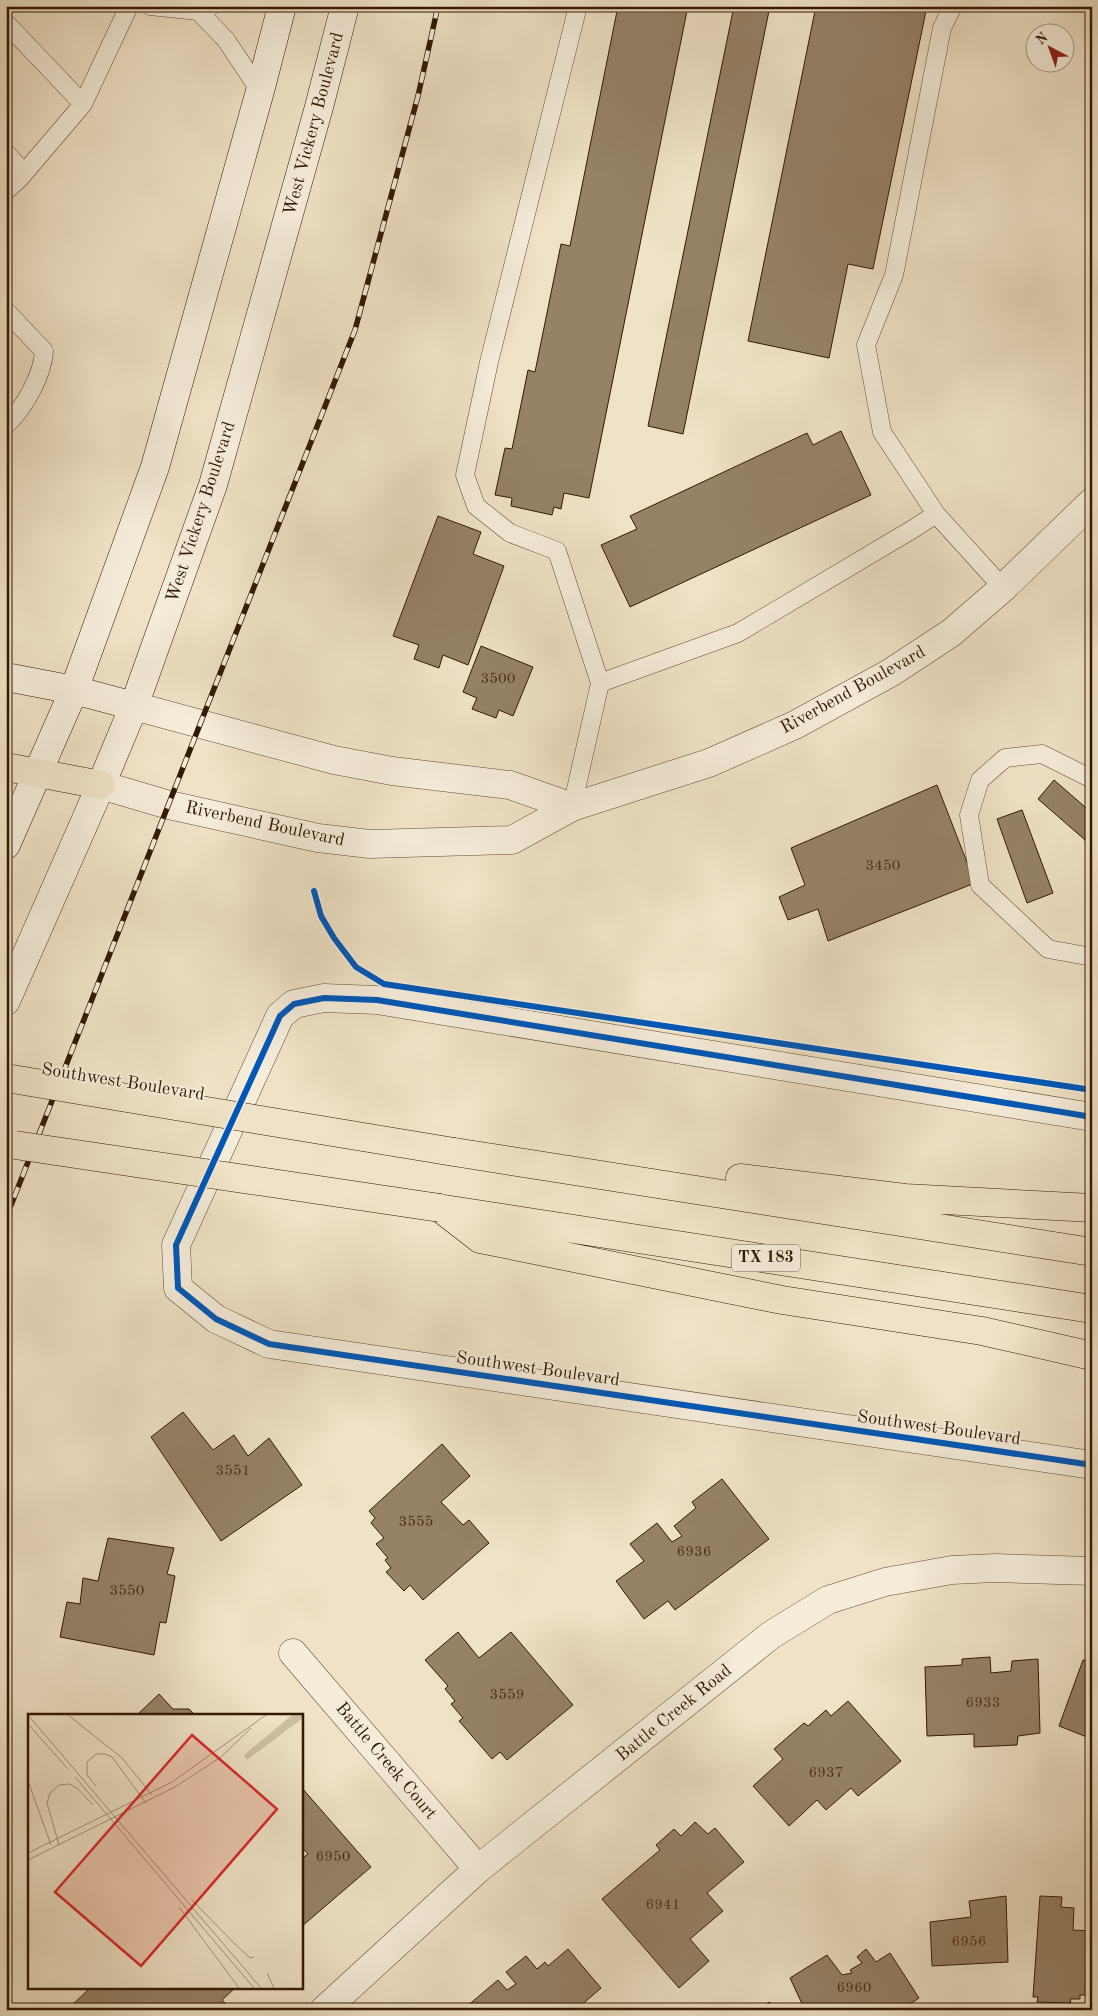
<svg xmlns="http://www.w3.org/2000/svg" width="1098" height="2016" viewBox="0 0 1098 2016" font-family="'Old Standard TT',serif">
  <rect width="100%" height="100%" fill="#efe2c6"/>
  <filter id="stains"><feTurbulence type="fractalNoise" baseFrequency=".004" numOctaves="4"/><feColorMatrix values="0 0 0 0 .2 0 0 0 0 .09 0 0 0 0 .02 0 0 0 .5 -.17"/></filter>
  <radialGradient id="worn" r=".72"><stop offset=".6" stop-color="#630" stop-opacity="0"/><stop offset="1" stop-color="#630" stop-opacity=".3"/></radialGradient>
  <!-- building -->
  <path fill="#958267" stroke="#331901" d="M 618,6 L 688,6 L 589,498 L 564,493 L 561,509 L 554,507 L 552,515 L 511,506 L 512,498 L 495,495 L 505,448 L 512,449 L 528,370 L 535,372 L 561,244 L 570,246 Z
    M 734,6 L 770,6 L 683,434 L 648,426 Z
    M 816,6 L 927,6 L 873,269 L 848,264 L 829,358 L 748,341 Z
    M 841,431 L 871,495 L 630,607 L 601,545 L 637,529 L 630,516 L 807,433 L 813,445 Z
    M 438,516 L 481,532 L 473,554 L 504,566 L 468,665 L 443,655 L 439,668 L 414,659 L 419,645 L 393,636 Z
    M 481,646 L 533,667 L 513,716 L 499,710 L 496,718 L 472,709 L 477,698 L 463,692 Z
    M 1054,780 L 1092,813 L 1092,846 L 1038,799 Z
    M 937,785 L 975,883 L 828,941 L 818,909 L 788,920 L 779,897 L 805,885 L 791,848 Z
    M 1022,810 L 1053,893 L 1027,903 L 997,819 Z
    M 183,1412 L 213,1450 L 234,1435 L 248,1456 L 269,1438 L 302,1485 L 221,1541 L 151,1437 Z
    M 442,1444 L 470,1476 L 441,1502 L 463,1525 L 469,1520 L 489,1543 L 423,1600 L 410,1585 L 404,1591 L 386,1572 L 391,1568 L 385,1560 L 388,1558 L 376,1544 L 384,1538 L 371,1523 L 375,1518 L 369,1511 Z
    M 722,1479 L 769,1539 L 675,1610 L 668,1601 L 644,1619 L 616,1581 L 644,1561 L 630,1544 L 657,1523 L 672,1542 L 682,1536 L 674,1526 L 696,1508 L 692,1502 Z
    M 108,1538 L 174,1548 L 167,1574 L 175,1576 L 166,1623 L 160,1622 L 154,1655 L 60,1637 L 67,1602 L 80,1604 L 83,1578 L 98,1581 Z
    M 458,1632 L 479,1658 L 511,1632 L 573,1705 L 507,1760 L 500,1752 L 492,1759 L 459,1721 L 463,1718 L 451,1704 L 455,1701 L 445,1689 L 448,1686 L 425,1660 Z
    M 990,1657 L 991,1673 L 1011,1671 L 1012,1661 L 1038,1659 L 1040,1733 L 1018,1736 L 1017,1745 L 974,1747 L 974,1734 L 927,1736 L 925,1667 L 962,1665 L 962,1659 Z
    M 1083,1660 L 1092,1662 L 1092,1739 L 1059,1726 Z
    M 159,1694 L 173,1709 L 189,1709 L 195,1715 L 137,1715 Z
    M 848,1701 L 901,1761 L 858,1796 L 851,1788 L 826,1810 L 817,1800 L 789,1826 L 753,1786 L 783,1759 L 774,1749 L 804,1723 L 808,1726 L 826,1710 L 831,1716 Z
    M 301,1787 L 371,1867 L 301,1927 L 301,1859 L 308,1854 L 301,1846 Z
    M 695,1822 L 708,1834 L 715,1828 L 744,1862 L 707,1893 L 723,1911 L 690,1939 L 709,1961 L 679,1988 L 602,1899 L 660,1850 L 656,1845 L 674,1829 L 681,1836 Z
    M 1006,1896 L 1008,1962 L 932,1966 L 930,1922 L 971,1917 L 969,1901 Z
    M 1040,1896 L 1062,1897 L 1061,1907 L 1074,1908 L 1073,1930 L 1092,1931 L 1092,2000 L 1090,2000 L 1089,1995 L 1080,1995 L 1080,1999 L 1070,1999 L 1071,2003 L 1037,2002 L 1038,1997 L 1033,1997 Z
    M 568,1949 L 601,1988 L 578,2008 L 580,2010 L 468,2010 L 466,2007 L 498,1980 L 507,1990 L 516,1984 L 506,1972 L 526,1956 L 537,1969 L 545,1962 L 548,1966 Z
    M 866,1949 L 876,1962 L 890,1953 L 919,1998 L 901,2010 L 805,2010 L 790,1978 L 827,1955 L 842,1975 L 852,1973 L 850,1970 L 862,1963 L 857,1957 Z
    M 91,1987 L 236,1987 L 222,2000 L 228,2006 L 224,2010 L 67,2010 Z
    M 769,2002 L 776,2010 L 760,2010 Z"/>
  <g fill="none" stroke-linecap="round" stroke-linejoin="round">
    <defs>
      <path id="service" d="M 150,6 L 198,11 L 211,6
        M 198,11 L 226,40 L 260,91
        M 6,23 L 83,104
        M 6,153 L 24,173
        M 6,191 L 20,178 L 83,104 L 129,6
        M 6,311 L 44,351 C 43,375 23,410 6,425
        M 936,514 L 882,432 L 866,345 L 894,275 L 942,28 L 953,6
        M 600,683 L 738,633 L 913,529 L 936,514 L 1003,588
        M 1092,779 L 1042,754 L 1005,758 L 980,780 L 969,815 L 980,885 L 1048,949 L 1092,957
        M 572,807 L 600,683 L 557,551 L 510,533 L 476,506 L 465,475 L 489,362 L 578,6"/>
      <path id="minor" d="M 293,1653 L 478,1869
        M 324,2010 L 478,1869 L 771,1635 L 828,1600 L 885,1582 L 952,1570 L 995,1568 L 1092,1571"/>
      <path id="tertiary" d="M 134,706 L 334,760 L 392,771 L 510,785 L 572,807
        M 101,785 L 169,805 L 318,838 L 370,844 L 512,840 L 572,807 L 709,763 L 795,725 L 890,673 L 951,633 L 1003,588 L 1092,502
        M 1092,1117 L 377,1000 L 324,998 L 294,1004 L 280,1016 L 176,1245 L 178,1288 L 216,1319 L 269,1344 L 1092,1465"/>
      <path id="secondary" d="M 6,677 L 74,690 L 134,706
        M 6,845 L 74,690 L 155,467 L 260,91 L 282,6
        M 6,1001 L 101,785 L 134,706 L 213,485 L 319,107 L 345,6"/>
      <path id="motorway" d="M 6,767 L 101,785
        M 454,1152 L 1092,1252
        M 740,1178 L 905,1198 L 1092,1208
        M 440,1208 L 480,1239 L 782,1300 L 982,1331 L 1092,1356
        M 444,1209 L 1092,1309"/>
    </defs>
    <!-- service casing -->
    <use href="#service" stroke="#624b32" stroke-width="19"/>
    <!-- minor casing -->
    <use href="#minor" stroke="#624b32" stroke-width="29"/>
    <!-- tertiary casing -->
    <use href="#tertiary" stroke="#624b32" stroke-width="29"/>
    <!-- secondary casing -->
    <use href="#secondary" stroke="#331901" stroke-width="29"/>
    <!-- motorway casing -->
    <use href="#motorway" stroke="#331901" stroke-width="29"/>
    <!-- service -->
    <use href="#service" stroke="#f5ecda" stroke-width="18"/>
    <!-- minor -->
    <use href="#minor" stroke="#f5ecda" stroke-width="28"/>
    <!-- tertiary -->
    <use href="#tertiary" stroke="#f5ecda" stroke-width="28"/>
    <!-- secondary -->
    <use href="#secondary" stroke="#f5ecda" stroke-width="28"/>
    <!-- motorway -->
    <use href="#motorway" stroke="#efe2c6" stroke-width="28"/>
    <defs>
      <path id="rail" d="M 6,1218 L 355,330 L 418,96 L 438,6"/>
    </defs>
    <!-- rail casing -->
    <use href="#rail" stroke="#331901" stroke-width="5.5"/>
    <!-- rail -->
    <use href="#rail" stroke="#f5ecda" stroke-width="4" stroke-dasharray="11" stroke-linecap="butt"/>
    <defs>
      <path id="motorway-bridge" d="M 6,1078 L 454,1152
        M 15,1145 L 440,1208"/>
    </defs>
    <!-- motorway-bridge casing -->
    <use href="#motorway-bridge" stroke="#331901" stroke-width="29" stroke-linecap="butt"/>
    <!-- motorway-bridge -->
    <use href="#motorway-bridge" stroke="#efe2c6" stroke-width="28"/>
    <defs>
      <path id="cycleway" d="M 314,891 L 321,916 L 334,938 L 356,967 L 384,984 L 1092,1090
        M 1092,1117 L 377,1000 L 324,998 L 294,1004 L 280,1016 L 176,1245 L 178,1288 L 216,1319 L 269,1344 L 1092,1465"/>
    </defs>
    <!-- cycleway casing -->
    <use href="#cycleway" stroke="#f5ecda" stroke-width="9"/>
    <!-- cycleway -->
    <use href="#cycleway" stroke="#0057b8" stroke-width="6"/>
  </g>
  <g text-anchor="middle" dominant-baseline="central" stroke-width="4" stroke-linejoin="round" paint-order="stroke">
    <!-- number labels -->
    <g font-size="15" fill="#4c331a">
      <text x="498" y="679">3500</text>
      <text x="883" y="866">3450</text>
      <text x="233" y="1471">3551</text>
      <text x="416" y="1522">3555</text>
      <text x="694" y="1552">6936</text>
      <text x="127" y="1591">3550</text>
      <text x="507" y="1695">3559</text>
      <text x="983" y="1703">6933</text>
      <text x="826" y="1773">6937</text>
      <text x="333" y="1857">6950</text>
      <text x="663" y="1905">6941</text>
      <text x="969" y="1942">6956</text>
      <text x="854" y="1988">6960</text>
    </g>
    <!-- shield labels -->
    <rect fill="#f5ecda" stroke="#6d5842" stroke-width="1" x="732" y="1244.5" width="68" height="27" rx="4"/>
    <g font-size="16" font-weight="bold" fill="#331901">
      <text x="766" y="1258">TX 183</text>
    </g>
    <!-- street labels -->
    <g font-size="18" fill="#331901" stroke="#f5ecda">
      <text transform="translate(314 124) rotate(-75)">West Vickery Boulevard</text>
      <text transform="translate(201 512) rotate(-72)">West Vickery Boulevard</text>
      <text transform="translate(853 690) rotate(-29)">Riverbend Boulevard</text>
      <text transform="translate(265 824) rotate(12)">Riverbend Boulevard</text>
      <text transform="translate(123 1082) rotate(9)">Southwest Boulevard</text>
      <text transform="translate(538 1369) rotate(8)">Southwest Boulevard</text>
      <text transform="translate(939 1428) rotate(8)">Southwest Boulevard</text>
      <text transform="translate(674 1713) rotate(-39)">Battle Creek Road</text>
      <text transform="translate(386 1761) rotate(50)">Battle Creek Court</text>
    </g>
  </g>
  <!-- overview -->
  <g transform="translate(28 1714)">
    <rect width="275" height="275" fill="#efe2c6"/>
    <path d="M 264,1 L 275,1 L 275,4 L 219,46 L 216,41 Z" fill="#cfc0a5"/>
    <path fill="none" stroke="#a49277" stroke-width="1" d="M 0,1 L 233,274M 40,1 L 94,44 L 124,81M 0,10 L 40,55M 47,63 L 226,274M 0,67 L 23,131M 68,72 L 59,61 L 59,48 L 68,40 L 77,40 L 84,43 L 118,89M 31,131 L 19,89 L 22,79 L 31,71 L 41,70 L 49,74 L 65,91M 0,139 L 144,68 L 238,1M 0,146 L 147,73 L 193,43 L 223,14M 163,185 L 206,229 L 222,244 L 226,243M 151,193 L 211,274M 239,259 L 246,274"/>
    <path fill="#d62828" fill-opacity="0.15" stroke="#d62828" stroke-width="2.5" d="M 164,21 L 249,95 L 113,252 L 27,178 Z"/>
    <rect width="275" height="275" fill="none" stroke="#331901" stroke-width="2.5"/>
  </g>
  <!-- margin -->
  <rect width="1098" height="2016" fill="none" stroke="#efe2c6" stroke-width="25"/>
  <rect x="8" y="8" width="1083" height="2001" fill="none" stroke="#331901" stroke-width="2.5"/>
  <rect x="12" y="12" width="1073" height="1991" fill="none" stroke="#331901"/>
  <!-- north arrow -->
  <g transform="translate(1050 48) rotate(319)"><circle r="24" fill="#f5ecda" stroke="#a79883"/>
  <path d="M0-4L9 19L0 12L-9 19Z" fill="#8f2418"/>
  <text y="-8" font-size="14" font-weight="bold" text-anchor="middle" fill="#331901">N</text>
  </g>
  <rect width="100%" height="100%" filter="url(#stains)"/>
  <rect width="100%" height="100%" fill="url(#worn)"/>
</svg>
